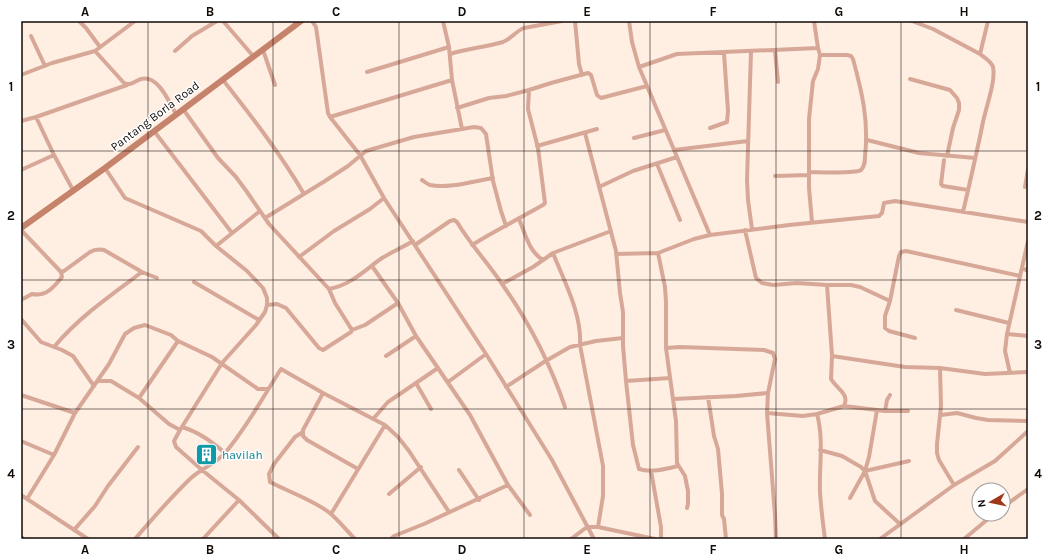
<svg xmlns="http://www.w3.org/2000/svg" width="1049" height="560" viewBox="0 0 1049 560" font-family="Karla,sans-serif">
  <rect width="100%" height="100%" fill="#ffeee2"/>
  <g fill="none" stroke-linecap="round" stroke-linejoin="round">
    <!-- street -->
    <path stroke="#d7a898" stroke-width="4" d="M 79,21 L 86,28 L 100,47
      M 223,21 L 254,57
      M 312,21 L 316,27 L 328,113 L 330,117 L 360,155 L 384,198 L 486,354 L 552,460 L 594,539
      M 443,21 L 449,47 L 452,80 L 462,129
      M 575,21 L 579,64 L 582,75
      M 629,21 L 632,42 L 639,67 L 710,235
      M 912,21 L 933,29 L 980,54
      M 31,36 L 45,66
      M 263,50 L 275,85
      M 775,50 L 778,82
      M 95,51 L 124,83 C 131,86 135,81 141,79 C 158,74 169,102 176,114
      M 175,51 L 192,36 L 217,21
      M 751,51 L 747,180 L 748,200 L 752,229
      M 450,54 C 467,49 485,47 503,42 C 511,39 516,31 524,28 L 562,21
      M 639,67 L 677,54 L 818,48
      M 367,72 L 449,47
      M 21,75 L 52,63 L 95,51 L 135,21
      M 910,79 L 950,90 L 957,98 L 959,103 L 959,110 L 953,128 L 947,156
      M 223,80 C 252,117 280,153 304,194
      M 457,108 L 489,98 L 506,96 L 529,90 L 551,83 L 588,73 L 591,75 L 597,95 L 601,98 L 647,86
      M 183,109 L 218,158 L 236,177 L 247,192 L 269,224 L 329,289 L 335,303 L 352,330 L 351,332 L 323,350 L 319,348 L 286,308 L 277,304 L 267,305
      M 36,117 L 54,155
      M 330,117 L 452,80
      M 21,121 L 36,117 L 127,85
      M 710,128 L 727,122 L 728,111 L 724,53
      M 154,131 L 232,233
      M 585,133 L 616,251 L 620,293 L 623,312 L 623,346 L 626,381 L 633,445 L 639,469 C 651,473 666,469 678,466
      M 634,138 L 665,130
      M 867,140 L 919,153 L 975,158
      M 537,146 L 597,129
      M 674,150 L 748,141
      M 944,160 L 941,184 L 943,186 L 968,190
      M 657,164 L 680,220
      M 21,170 L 54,155 L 73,190
      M 809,172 C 818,172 855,174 861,170 C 865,166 865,161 865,156 C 869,121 862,92 853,59 L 851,56 L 847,55 L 820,55
      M 775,176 L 809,175
      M 422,180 C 425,182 427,184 430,185 C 447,189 475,181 493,178
      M 599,187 L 633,171 L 677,157
      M 1025,187 L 1028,169
      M 963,212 C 970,182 977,152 983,122 C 986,107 996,81 993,67 C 991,61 985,58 980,54 L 988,21
      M 265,218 L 325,181 L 348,166 L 366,151 L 414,137 L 474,127 L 481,128 L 486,134 L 493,181 L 501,211 L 506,226
      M 519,219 C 525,233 529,252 543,260
      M 812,222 L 809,188 L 809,119 L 813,81 L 818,69 L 820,55 L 818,48 L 814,21
      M 21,230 L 61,272 L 64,271 L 90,252 C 95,249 99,249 104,250 L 142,272 L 157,278
      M 745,230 L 756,278 L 762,283 L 773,285 L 797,283 L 827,285 L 851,285 L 860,287 L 890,301 L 899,256 L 901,252 L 906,251 L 1020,276
      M 415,245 L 450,221 L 454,220 L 457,222 C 470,244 488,263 502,284 C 529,322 550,363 565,407
      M 472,245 L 487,236 L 543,205 L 545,203 L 538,148 L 528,109 L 529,90
      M 216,246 L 260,211
      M 553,253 C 564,281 582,314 580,345 L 603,466 L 603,496 L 598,527
      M 658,253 L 665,287 L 666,302 L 666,348 L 676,421 L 677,463 L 685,476 L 688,491 L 688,504 L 687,508
      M 616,254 L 658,253 L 694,239 L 710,235 L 789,225 L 879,216 L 882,213 L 884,203 L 895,201 L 1028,222
      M 299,257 L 334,231 L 370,209 L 384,198
      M 372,266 L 398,303 L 416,336 L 470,415 L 508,485 L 530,515
      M 1022,268 L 1028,271
      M 194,282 L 259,320
      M 502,284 L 533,267 L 553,253 L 611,231
      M 329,289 C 351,285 365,270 382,258 C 392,252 403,247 413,241
      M 21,300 L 32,294 C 46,297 54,287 62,277 L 61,272
      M 890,301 L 885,316 L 885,328 L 889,331 L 915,338
      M 956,310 L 1009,323
      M 21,319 L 41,342 L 62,350 L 73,356 L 94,386
      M 352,330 L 365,325 L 398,303
      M 1007,334 L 1028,336
      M 54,347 C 79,317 111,295 142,272
      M 666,348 L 680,347 L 764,350 L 773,353 L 775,359 L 768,393 L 767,413 L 775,515 L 776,539
      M 386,356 L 416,336
      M 832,356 L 905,367 L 940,368 L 985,374 L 1028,372
      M 940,368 L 941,406 L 937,444 L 937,453 L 939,460 L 954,485
      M 1010,373 L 1005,351 L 1007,334 L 1028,241
      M 97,381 L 111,381 L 139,398 L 169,424 L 180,430 L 222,363 L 256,325 L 265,312 L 267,305 L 267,298 L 263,288 L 247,271 L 216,246 L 201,231 L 125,198 L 105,168
      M 626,381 L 670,378
      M 448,382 L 486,354
      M 416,383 L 431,409
      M 506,387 L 544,362 L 570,347 L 596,341 L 623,338
      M 323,393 L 303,430 L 303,436 L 307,440 L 358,469
      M 21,395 L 75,413
      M 708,397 L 714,436 L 718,449 L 722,494 L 722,515 L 724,519 L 726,539
      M 139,398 L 178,341
      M 673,399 L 736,396 L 768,393
      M 844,406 L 885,411 L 908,411
      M 885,411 L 887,400 L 890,395
      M 767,413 L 803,416 L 817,414 L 844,406 C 850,394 837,389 831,379 L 832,356 L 827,285
      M 817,414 C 824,439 819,467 820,492 C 821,508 823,524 825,539
      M 941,415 L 957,413 L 976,418 L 988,420 L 1028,421
      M 373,419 L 388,402 L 438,368
      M 182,427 C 199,432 212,442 225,453
      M 180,430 L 174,441 L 176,447 L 202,470 L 239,500 L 279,539
      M 303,432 L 295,437 L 274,464 L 269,474 L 270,482 C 289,492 316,501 331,514 C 340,522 347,531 355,539
      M 21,441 L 54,455
      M 820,450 L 842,456 L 861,467 L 865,471 L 875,501 L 900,524
      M 459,470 L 479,500
      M 651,471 L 661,527 L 661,539
      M 865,471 L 909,461
      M 389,494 L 421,467
      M 21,495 L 88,539
      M 850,498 L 865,471 L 869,457 L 877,410
      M 27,499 L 54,455 L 75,413 L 109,364 L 125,334 L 134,328 L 145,325 L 171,335 L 178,341 L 212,357 L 258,389 L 268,389
      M 1003,507 L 1028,489
      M 331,514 L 385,425
      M 74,530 L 95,506 L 108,486 L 138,447
      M 135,539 C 153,518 171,497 191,478 C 202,468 215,464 225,453 C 247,427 263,397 281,369 L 323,393 L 385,425 L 398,437 L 409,451 L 449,512
      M 203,539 L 239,500
      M 391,539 L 394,536 L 424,524 L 508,485
      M 571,539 L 587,527 L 598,527 L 655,539
      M 880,539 L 954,485 L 995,461 L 1028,431
      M 964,539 L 994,514"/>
    <!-- secondary -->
    <path stroke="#c6836c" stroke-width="6" d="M 21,228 L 105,168 L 301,21
      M 21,538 L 22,539"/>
  </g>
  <!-- grid -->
  <path fill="none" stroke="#120b07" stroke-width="1" stroke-opacity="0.55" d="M 148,21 L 148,539M 273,21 L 273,539M 399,21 L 399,539M 524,21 L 524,539M 650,21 L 650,539M 776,21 L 776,539M 901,21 L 901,539M 21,151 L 1028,151M 21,280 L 1028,280M 21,409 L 1028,409"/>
  <!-- icons -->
  <defs>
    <symbol id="building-square" viewBox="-11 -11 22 22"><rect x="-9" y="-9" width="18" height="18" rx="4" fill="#0f9aa8" stroke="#fff"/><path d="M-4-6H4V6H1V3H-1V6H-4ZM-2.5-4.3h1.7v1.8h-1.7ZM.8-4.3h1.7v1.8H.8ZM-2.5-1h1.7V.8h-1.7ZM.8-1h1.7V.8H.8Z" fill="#fff"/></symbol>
  </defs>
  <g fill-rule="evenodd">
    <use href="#building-square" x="194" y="442" width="25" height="25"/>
  </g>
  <g text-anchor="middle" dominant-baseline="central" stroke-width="3" stroke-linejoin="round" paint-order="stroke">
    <!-- street labels -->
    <g font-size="12" fill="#120b07" stroke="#fff">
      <text transform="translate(155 116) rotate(-37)">Pantang Borla Road</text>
    </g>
    <!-- culture labels -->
    <g font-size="12" fill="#0d838f" stroke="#fff" text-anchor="start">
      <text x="222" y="455">havilah</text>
    </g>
  </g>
  <!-- border -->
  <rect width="1049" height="560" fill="none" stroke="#ffffff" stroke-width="44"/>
  <!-- north arrow -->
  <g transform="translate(991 502) rotate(261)"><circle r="19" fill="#ffffff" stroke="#a09d9c"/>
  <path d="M0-3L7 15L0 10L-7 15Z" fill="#9f3719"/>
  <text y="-6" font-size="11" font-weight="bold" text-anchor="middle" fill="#120b07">N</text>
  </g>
  <rect x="22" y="22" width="1005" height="516" fill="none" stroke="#120b07" stroke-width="1.5"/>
  <g font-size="13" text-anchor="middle" font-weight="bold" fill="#120b07">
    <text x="85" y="16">A</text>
    <text x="210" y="16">B</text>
    <text x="336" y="16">C</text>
    <text x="462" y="16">D</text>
    <text x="587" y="16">E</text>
    <text x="713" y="16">F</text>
    <text x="839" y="16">G</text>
    <text x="964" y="16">H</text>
    <text x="11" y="91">1</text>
    <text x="1038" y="91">1</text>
    <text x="11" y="220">2</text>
    <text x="1038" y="220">2</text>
    <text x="11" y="349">3</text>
    <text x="1038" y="349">3</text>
    <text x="11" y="478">4</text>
    <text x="1038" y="478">4</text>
    <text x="85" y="554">A</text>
    <text x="210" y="554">B</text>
    <text x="336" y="554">C</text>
    <text x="462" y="554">D</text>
    <text x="587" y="554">E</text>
    <text x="713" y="554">F</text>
    <text x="839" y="554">G</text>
    <text x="964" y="554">H</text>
  </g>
</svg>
